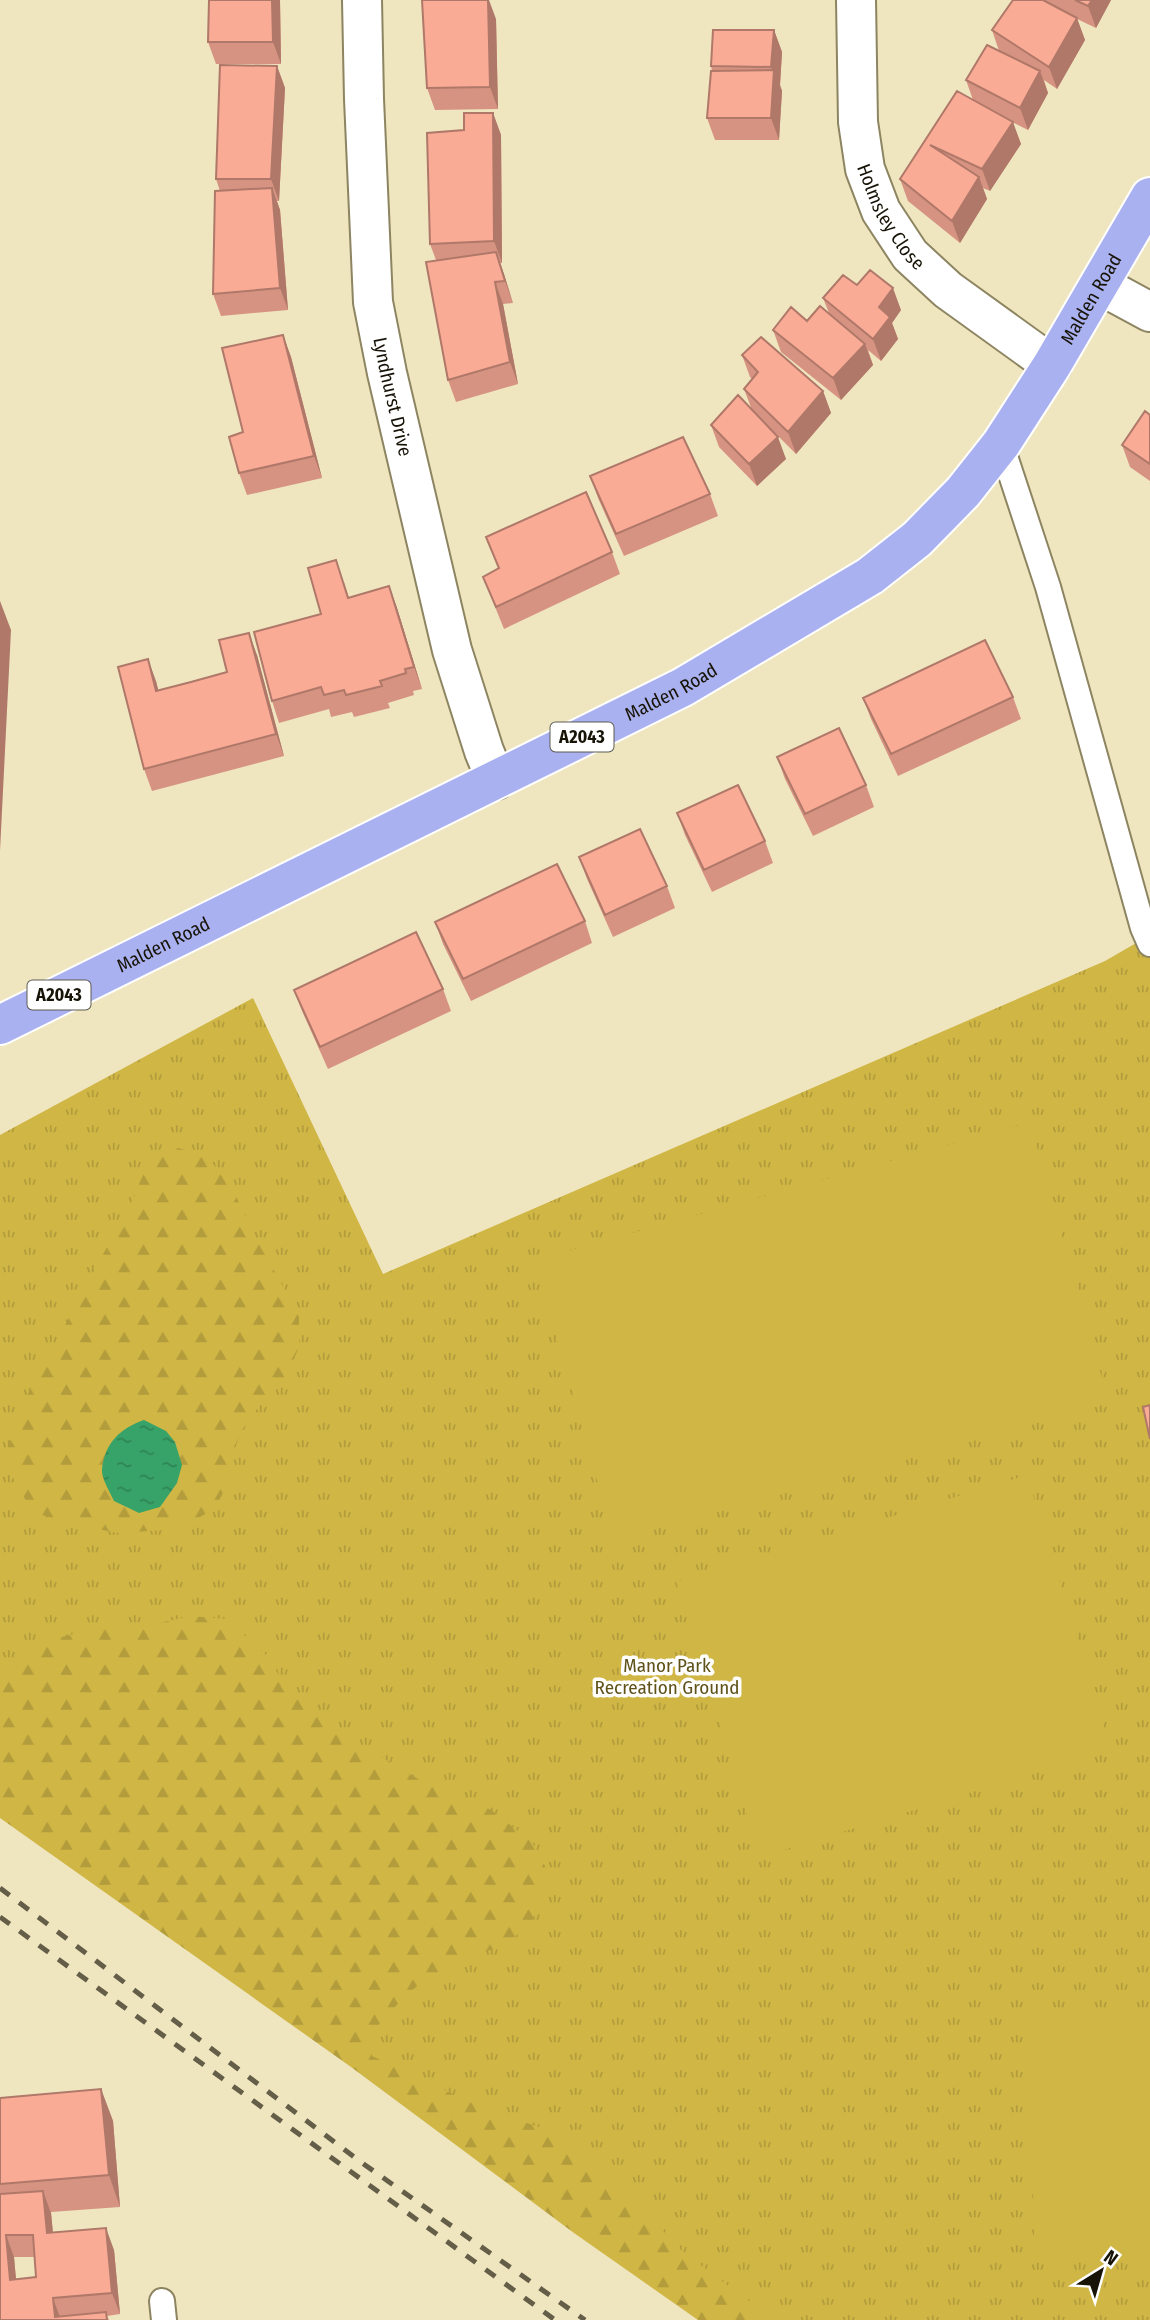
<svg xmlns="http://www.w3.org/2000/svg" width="1150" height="2320" viewBox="0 0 1150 2320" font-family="'Fira Sans Condensed',sans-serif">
  <defs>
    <pattern id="grass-tufts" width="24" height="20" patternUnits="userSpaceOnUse" patternTransform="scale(1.75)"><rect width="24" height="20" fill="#d0b645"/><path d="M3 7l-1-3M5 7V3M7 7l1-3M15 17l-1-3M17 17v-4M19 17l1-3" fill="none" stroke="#b29c3b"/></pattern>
    <pattern id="forest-firs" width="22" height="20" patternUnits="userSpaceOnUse" patternTransform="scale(1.75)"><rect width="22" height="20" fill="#d0b645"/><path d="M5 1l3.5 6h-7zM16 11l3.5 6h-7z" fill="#b29c3b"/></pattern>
    <pattern id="water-ripples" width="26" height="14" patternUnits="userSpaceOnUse" patternTransform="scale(1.75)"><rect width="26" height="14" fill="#38a369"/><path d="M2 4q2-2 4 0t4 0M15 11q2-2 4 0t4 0" fill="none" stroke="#2e8454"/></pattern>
  </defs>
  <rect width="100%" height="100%" fill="#efe6c0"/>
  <!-- grass -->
  <path fill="url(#grass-tufts)" d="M 1150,935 L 1150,2320 L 740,2320 L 0,1796 L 0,1135 L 253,998 L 383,1274 L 1105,961 Z"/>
  <!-- forest -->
  <path fill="url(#forest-firs)" d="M 178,1148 L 205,1155 L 229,1182 L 258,1242 L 299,1315 L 299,1347 L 285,1380 L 262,1402 L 242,1430 L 232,1456 L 222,1495 L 214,1509 L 200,1517 L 164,1530 L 118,1533 L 67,1523 L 33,1512 L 13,1478 L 9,1444 L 22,1405 L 135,1195 C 145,1168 150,1157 178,1148 Z
    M 191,1616 L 226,1619 L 267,1656 L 290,1693 L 346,1736 L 430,1786 L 463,1796 L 491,1810 L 532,1842 L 545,1866 L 543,1899 L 528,1928 L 498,1947 L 464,1960 L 428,1977 L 404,1997 L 378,2026 L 371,2047 L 372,2056 L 480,2107 L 547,2130 L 621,2187 L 683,2252 L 774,2320 L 698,2320 L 574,2233 L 351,2067 L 0,1818 L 0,1666 L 34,1644 L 78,1633 L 113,1622 L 145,1626 Z"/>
  <!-- pitch -->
  <path fill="#d0b645" d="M 1030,1122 L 1109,1403 L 614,1541 L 535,1260 Z
    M 1027,1475 L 1111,1750 L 760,1857 L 676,1582 Z
    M 1150,2014 L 1150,2259 L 1035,2262 L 1028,2017 Z"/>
  <!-- water -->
  <path fill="url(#water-ripples)" d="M 144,1420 L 166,1431 L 175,1442 L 182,1465 L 177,1483 L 160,1507 L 139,1513 L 114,1501 C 110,1492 101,1478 102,1469 C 105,1442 121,1428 144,1420 Z"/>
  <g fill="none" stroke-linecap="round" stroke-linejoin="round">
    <defs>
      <path id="service" d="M 1001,444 L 1048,587 L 1143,928 L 1150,944
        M 162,2301 L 164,2320"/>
      <g id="minor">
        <path id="s1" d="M 362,0 L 364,99 L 373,302 L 387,373 L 452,650 L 484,751 L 496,780"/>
        <path id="s2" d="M 856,0 L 858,122 L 865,169 L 881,211 L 910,255 L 948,290 L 1052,365"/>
        <path d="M 1100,285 L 1150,312"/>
      </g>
      <g id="primary">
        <path id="s3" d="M 0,1025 L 683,687 L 870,576 L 917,539 L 963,492 L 1001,444 L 1052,365 L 1150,197"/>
      </g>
    </defs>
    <!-- service casing -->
    <use href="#service" stroke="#8d8461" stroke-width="28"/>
    <!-- minor casing -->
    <use href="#minor" stroke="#8d8461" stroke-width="42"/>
    <!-- primary casing -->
    <use href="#primary" stroke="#fff" stroke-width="42"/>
    <!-- service -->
    <use href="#service" stroke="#fff" stroke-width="24"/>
    <!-- minor -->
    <use href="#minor" stroke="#fff" stroke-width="38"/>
    <!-- primary -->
    <use href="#primary" stroke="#aab1f1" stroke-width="38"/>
    <!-- rail -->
    <path stroke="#645e48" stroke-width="5" stroke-dasharray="12 12" stroke-linecap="butt" d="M 0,1888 L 358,2160 L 585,2320
      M 0,1917 L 555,2320"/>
  </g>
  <!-- wall -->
  <path fill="#d79381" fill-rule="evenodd" d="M 209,0 L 280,0 L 281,64 L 216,64 L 208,42 Z
    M 1013,0 L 1111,0 L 1096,28 L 1077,19 L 1085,40 L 1057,89 L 1044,80 L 1048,93 L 1028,130 L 1012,122 L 1021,144 L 990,191 L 983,188 L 987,199 L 960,243 L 908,201 L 900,179 L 973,100 L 966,80 L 999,51 L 992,30 Z
    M 496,19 L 498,109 L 435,110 L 427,88 Z
    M 774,30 L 782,52 L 780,85 L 782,91 L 779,140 L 715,140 L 707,118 L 712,71 L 711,66 Z
    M 277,66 L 285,88 L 279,201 L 277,201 L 280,210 L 288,310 L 221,316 L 213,294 L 220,191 L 216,179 Z
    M 493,113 L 501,135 L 502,263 L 500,263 L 513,303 L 503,304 L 518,384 L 456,402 L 448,380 L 436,260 L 430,244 Z
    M 857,285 L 901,310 L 892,323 L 898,339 L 881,361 L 868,350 L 873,365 L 841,400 L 781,352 L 773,330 L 807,321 L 829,313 L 823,298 Z
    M 283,335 L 291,357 L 322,478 L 247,495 L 239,473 L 243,432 Z
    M 742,355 L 823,391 L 831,413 L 796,454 L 770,428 L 786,459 L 757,486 L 719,447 L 711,425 L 752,410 L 744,389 L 752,379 L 750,377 Z
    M 1150,415 L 1150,481 L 1130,467 L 1122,445 Z
    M 590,476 L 710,494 L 718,516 L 624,556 L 598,498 Z
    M 486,537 L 612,552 L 620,574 L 504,629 L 483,577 L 498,568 Z
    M 344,582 L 349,598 L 389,586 L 397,608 L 422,689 L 413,691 L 414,695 L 388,703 L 390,708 L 354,717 L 352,712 L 331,717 L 329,709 L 279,723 L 272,701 L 321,614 Z
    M 257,655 L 284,756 L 152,791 L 144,769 L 156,681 L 158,690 L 227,672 Z
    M 1013,697 L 1021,719 L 898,776 L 871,719 L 863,698 Z
    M 777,757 L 866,785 L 874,807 L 813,836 L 785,779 Z
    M 677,813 L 765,841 L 773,863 L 712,892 L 685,835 Z
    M 579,857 L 667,886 L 675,908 L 613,937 L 587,879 Z
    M 585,921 L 592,943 L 471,1001 L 443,944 L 435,922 Z
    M 443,989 L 451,1011 L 328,1069 L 302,1011 L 294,990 Z
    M 101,2089 L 113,2121 L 120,2207 L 51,2212 L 53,2233 L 114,2250 L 120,2314 L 107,2316 L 109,2320 L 0,2320 L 0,2098 ZM 14,2257 L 35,2257 L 36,2277 L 16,2279 Z"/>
  <!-- shaded-wall -->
  <path fill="#af7869" d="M 272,0 L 280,0 L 281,64 L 273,42 Z
    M 488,0 L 489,0 L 496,19 L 498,109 L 490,87 Z
    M 1092,0 L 1111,0 L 1096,28 L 1088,6 Z
    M 1077,18 L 1085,40 L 1057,89 L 1049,67 Z
    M 774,30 L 782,52 L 780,85 L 782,91 L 779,140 L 771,118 L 774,74 L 771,67 Z
    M 277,66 L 285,88 L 279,201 L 271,179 Z
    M 1040,71 L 1048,93 L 1028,130 L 1020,108 Z
    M 493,113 L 501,135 L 502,263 L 494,241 Z
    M 1013,122 L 1021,144 L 990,191 L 982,169 Z
    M 979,177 L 987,199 L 960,243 L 952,221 Z
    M 272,188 L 280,210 L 288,310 L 280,288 Z
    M 496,252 L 504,274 L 513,303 L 505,281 Z
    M 495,282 L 503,304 L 518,384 L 510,362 Z
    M 893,288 L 901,310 L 892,323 L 898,339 L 881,361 L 873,339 L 879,307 Z
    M 283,335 L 291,357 L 322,478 L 314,456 Z
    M 865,344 L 873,365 L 841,400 L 833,378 Z
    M 823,391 L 831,413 L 796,454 L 788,432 Z
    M 778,437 L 786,459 L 757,486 L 749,464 Z
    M 389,586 L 397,608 L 422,689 L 414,667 Z
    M 0,601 L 11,630 L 0,851 Z
    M 249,633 L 257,655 L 284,756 L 276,734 Z
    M 148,659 L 156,681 L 164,713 L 156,691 Z
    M 101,2089 L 113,2121 L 120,2207 L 109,2175 Z
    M 43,2191 L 51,2213 L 55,2255 L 47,2233 Z
    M 106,2228 L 114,2250 L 120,2314 L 112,2293 Z
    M 6,2235 L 14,2257 L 18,2302 L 10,2280 Z
    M 53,2298 L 61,2320 L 55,2317 Z"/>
  <!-- building -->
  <path fill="#faab96" stroke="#af7869" stroke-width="2" fill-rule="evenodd" d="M 209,0 L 272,0 L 273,42 L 208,42 Z
    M 422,0 L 488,0 L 490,87 L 427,88 Z
    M 1013,0 L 1043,0 L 1077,18 L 1049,67 L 992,30 Z
    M 1075,0 L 1092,0 L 1088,6 Z
    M 713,30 L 774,30 L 771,67 L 711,66 Z
    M 987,45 L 1040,71 L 1020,108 L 966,80 Z
    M 220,65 L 277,66 L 271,179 L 216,179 Z
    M 774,70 L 771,118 L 707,118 L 711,71 Z
    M 957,91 L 1013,122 L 982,169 L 930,145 L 979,177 L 952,221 L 900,179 Z
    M 464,113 L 493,113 L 494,241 L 430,244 L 427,133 L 464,130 Z
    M 272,188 L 280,288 L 213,294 L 215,191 Z
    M 496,252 L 505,281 L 495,282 L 510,362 L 448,380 L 426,262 Z
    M 870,270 L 893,288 L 879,307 L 890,317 L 873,339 L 823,298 L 843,275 L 857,285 Z
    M 820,306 L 865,344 L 833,378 L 773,330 L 791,307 L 807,321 Z
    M 283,335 L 314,456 L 239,473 L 229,437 L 243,432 L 222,348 Z
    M 761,337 L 823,391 L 788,432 L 744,389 L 758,372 L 742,355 Z
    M 738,395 L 778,437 L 749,464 L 711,425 Z
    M 1145,411 L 1150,415 L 1150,464 L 1122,445 Z
    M 683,437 L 710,494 L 616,534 L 590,476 Z
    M 586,492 L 612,552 L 496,607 L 483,577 L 499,568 L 486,537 Z
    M 336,560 L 348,598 L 389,586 L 414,667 L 405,669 L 406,673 L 380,681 L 382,686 L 346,695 L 344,690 L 324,695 L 321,687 L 272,701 L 254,632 L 321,614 L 308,568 Z
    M 249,633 L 276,734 L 144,769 L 118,667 L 148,659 L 156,691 L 191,682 L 227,672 L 219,640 Z
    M 985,640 L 1013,697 L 891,754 L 863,698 Z
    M 839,728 L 866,785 L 805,814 L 777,757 Z
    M 738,785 L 765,841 L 704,870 L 677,813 Z
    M 640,829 L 667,886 L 605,915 L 579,857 Z
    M 557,864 L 585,921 L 463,979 L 435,922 Z
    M 416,932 L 443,989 L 320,1047 L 294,990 Z
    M 1150,1405 L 1150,1439 L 1143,1407 Z
    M 101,2089 L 109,2175 L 0,2184 L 0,2098 Z
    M 43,2191 L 47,2233 L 106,2228 L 112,2293 L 53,2298 L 55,2317 L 106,2312 L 107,2320 L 0,2320 L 0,2194 ZM 6,2235 L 33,2235 L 36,2277 L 10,2280 Z"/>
  <g text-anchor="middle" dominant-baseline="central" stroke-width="7" stroke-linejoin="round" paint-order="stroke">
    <!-- shield labels -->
    <g fill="#fff" stroke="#5d5a51" stroke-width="2">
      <rect x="550.5" y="722.5" width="63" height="29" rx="5"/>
      <rect x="27.5" y="980.5" width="63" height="29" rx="5"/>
    </g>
    <g font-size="18" font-weight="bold" fill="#171306">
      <text x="582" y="737">A2043</text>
      <text x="59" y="995">A2043</text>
    </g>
    <!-- street labels -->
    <g font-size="19" fill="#171306" stroke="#fff">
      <text stroke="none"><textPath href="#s2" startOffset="224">Holmsley Close</textPath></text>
      <text stroke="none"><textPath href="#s3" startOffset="1337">Malden Road</textPath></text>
      <text stroke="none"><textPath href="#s1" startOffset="399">Lyndhurst Drive</textPath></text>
      <text stroke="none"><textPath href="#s3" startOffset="749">Malden Road</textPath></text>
      <text stroke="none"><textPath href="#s3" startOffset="182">Malden Road</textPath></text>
    </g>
    <!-- park labels -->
    <g font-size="19" fill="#5f5219" stroke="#fff">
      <text x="667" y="1665">Manor Park<tspan x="667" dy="22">Recreation Ground</tspan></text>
    </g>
  </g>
  <!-- north arrow -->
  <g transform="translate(1101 2271) rotate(37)" stroke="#ffffff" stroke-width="5" paint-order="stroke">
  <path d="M0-5L12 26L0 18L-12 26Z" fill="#171306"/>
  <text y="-10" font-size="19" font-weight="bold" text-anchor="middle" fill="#171306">N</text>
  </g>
</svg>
